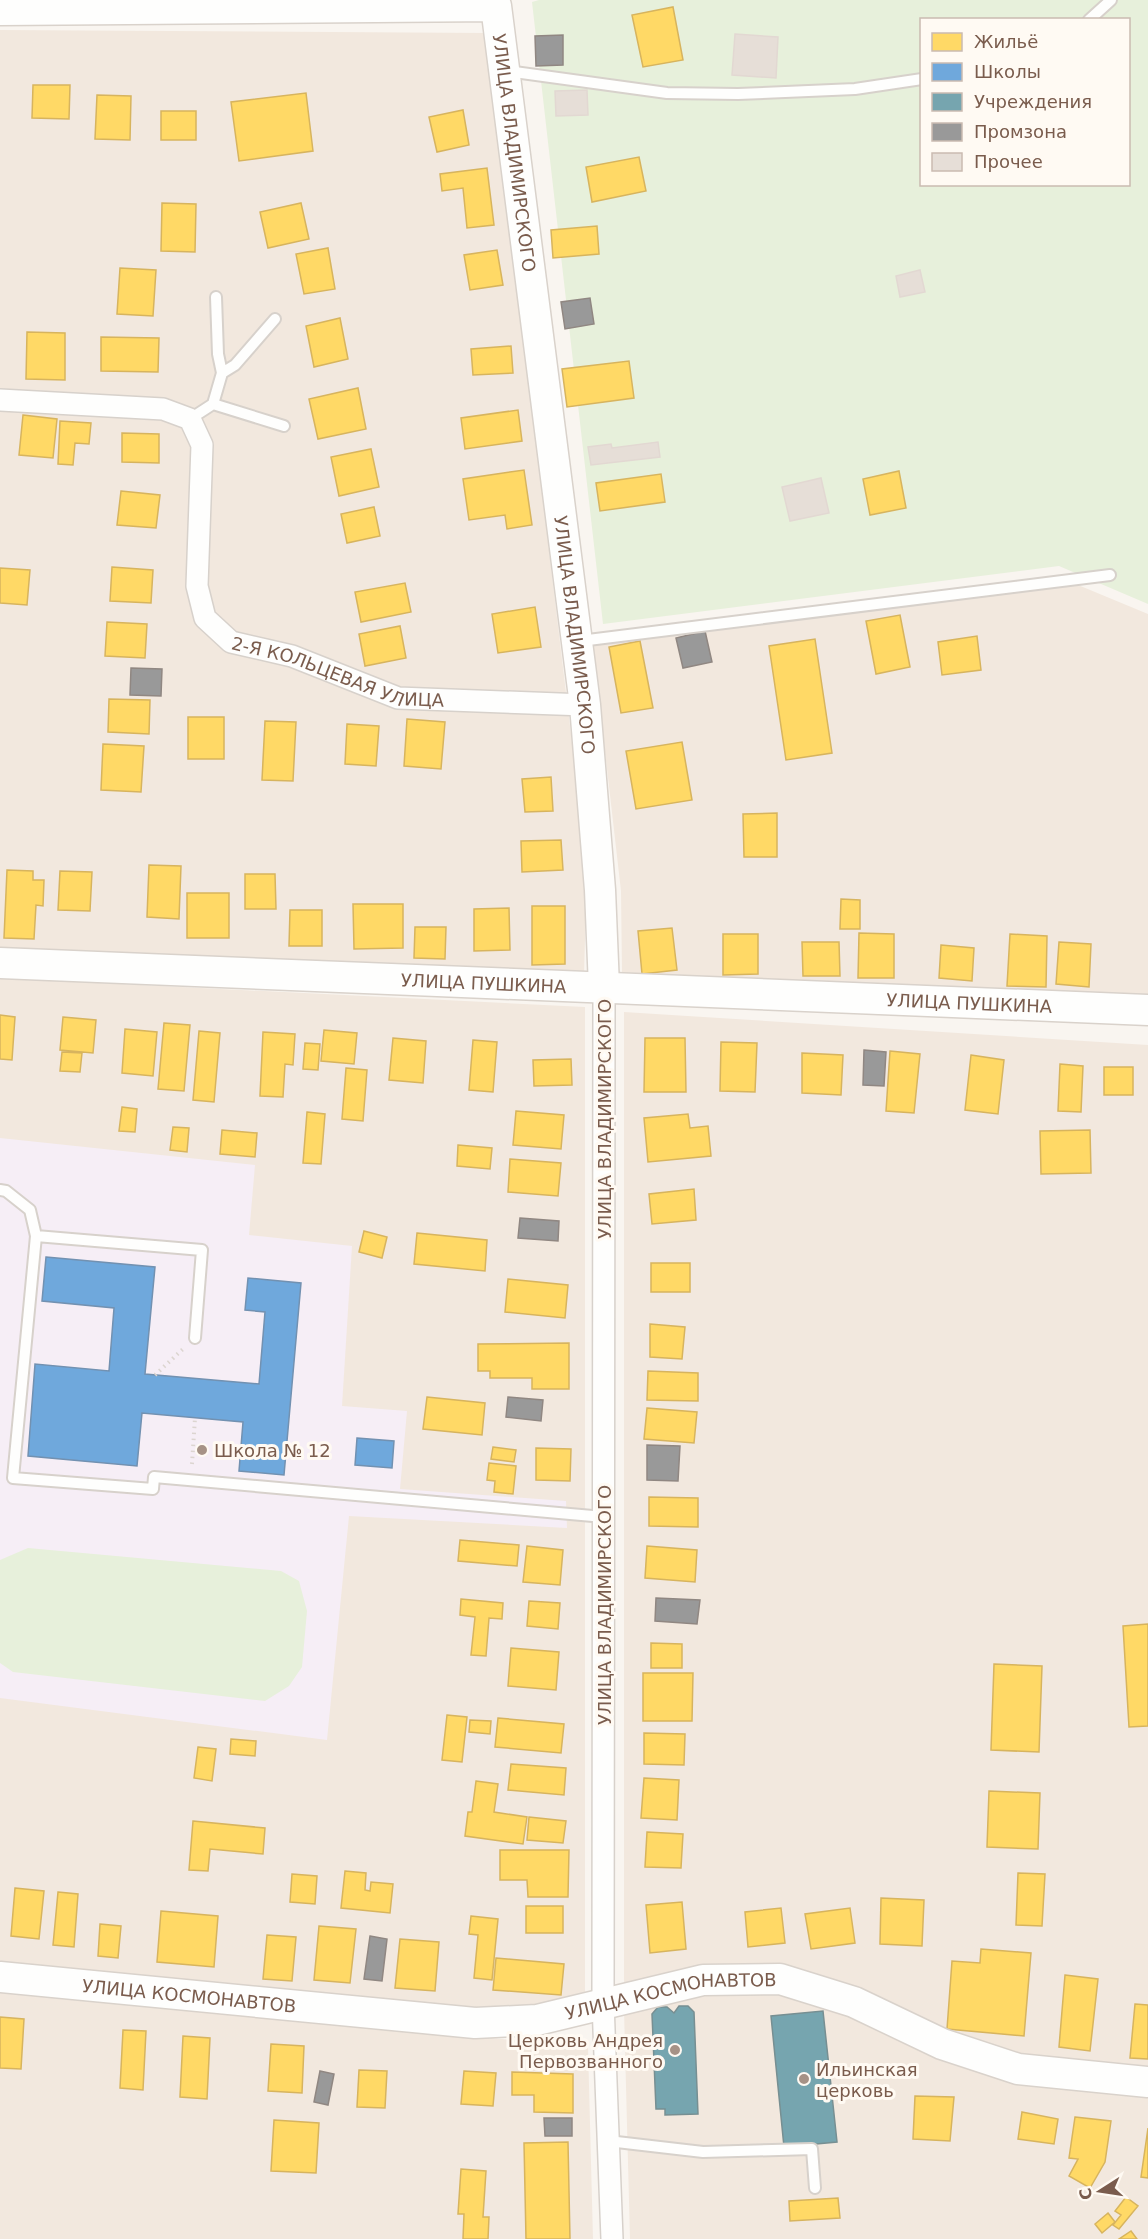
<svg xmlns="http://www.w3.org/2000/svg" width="1148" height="2239" viewBox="0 0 1148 2239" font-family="'DejaVu Sans',sans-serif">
  <rect width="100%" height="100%" fill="#f9f5f0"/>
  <!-- residential -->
  <path fill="#f2e8de" d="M 0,30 L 487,33 L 587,868 L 584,975 L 0,950 Z
    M 1066,580 L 1148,614 L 1148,998 L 622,974 L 621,891 L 592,638 Z
    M 0,978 L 585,1007 L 585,1995 L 536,2005 L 471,2008 L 0,1962 Z
    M 624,1012 L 1148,1045 L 1148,2073 L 1021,2060 L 928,2031 L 845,1985 L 624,1988 Z
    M 779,1988 L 1148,2094 L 1148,2239 L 630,2239 L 624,2010 L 703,1991 Z
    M 0,1992 L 588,2047 L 593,2239 L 0,2239 Z"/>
  <!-- education -->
  <path fill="#f6eef6" d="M 0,1138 L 255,1165 L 249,1235 L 352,1246 L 342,1406 L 407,1411 L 400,1489 L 566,1501 L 567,1528 L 349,1516 L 327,1740 L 0,1698 Z"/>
  <!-- green -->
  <path fill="#e7f0db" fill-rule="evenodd" d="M 539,0 L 1148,0 L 1148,604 L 1059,566 L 603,624 L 532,2 ZM 922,20 L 1128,20 L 1128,184 L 922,184 Z
    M 28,1548 L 281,1571 L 299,1581 L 307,1611 L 302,1667 L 289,1686 L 265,1701 L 13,1672 L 0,1663 L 0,1560 Z"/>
  <!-- homes -->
  <path fill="#ffd966" stroke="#d7b45e" stroke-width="1.5" d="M 673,7 L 683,60 L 643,67 L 632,15 Z
    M 33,85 L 70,85 L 69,119 L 32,118 Z
    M 306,93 L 313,151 L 239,161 L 231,102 Z
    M 97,95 L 131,96 L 130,140 L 95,139 Z
    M 463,110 L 469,145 L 437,152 L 429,117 Z
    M 161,111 L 196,111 L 196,140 L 161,140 Z
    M 639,157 L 646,191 L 592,202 L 586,167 Z
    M 487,168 L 494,225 L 467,228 L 463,188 L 442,191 L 440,174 Z
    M 162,203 L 196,204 L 195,252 L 161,251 Z
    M 301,203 L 309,239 L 268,248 L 260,212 Z
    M 597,226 L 599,254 L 553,258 L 551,230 Z
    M 328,248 L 335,289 L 304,294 L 296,254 Z
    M 497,250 L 503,285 L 470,290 L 464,255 Z
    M 120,268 L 156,270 L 153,316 L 117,314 Z
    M 340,318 L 348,359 L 314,367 L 306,326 Z
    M 27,332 L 65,333 L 65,380 L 26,379 Z
    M 101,337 L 159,338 L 158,372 L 101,371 Z
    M 511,346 L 513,373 L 473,375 L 471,349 Z
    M 629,361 L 634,398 L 567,407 L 562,369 Z
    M 358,388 L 366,429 L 318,439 L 309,399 Z
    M 518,410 L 522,441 L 465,449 L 461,418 Z
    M 23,415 L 57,419 L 53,458 L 19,455 Z
    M 60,421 L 91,423 L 89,444 L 75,443 L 73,465 L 58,464 Z
    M 122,433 L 159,434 L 159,463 L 122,462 Z
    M 371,449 L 379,487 L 339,496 L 331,457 Z
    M 524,470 L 532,525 L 507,529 L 505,515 L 469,520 L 463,479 Z
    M 899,471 L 906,508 L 870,515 L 863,479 Z
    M 661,474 L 665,502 L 600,511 L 596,483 Z
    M 121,491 L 160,495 L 156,528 L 117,525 Z
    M 374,507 L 380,536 L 347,543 L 341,514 Z
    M 112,567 L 153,570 L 151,603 L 110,601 Z
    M 0,568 L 30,570 L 27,605 L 0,603 Z
    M 405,583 L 411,612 L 361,622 L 355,592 Z
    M 535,607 L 541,647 L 498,653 L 492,614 Z
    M 900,615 L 910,667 L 876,674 L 866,621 Z
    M 107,622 L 147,624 L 145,658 L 105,656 Z
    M 400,626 L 406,658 L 365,666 L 359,634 Z
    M 977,636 L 981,670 L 942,675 L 938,642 Z
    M 815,639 L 832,753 L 786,760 L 769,646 Z
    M 640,641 L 653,708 L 621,713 L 609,647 Z
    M 109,699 L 150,700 L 149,734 L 108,732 Z
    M 188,717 L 224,717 L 224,759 L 188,759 Z
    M 407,719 L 445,722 L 441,769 L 404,766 Z
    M 265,721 L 296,722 L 293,781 L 262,780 Z
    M 347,724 L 379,726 L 376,766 L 345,764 Z
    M 682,742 L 692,800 L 636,809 L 626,751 Z
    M 103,744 L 144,746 L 141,792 L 101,790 Z
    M 551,777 L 553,811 L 525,812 L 522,779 Z
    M 777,813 L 777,857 L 744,857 L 743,814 Z
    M 561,840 L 563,870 L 522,872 L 521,841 Z
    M 149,865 L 181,866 L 179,919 L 147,917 Z
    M 7,870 L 33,871 L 33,880 L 44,880 L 43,906 L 36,905 L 34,939 L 4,938 Z
    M 60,871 L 92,872 L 90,911 L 58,910 Z
    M 245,874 L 275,874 L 276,909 L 245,909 Z
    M 187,893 L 229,893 L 229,938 L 187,938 Z
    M 841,899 L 860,900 L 860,929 L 840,929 Z
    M 353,904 L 403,904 L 403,948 L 354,949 Z
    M 532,906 L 565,906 L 565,964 L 532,965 Z
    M 509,908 L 510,950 L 474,951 L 474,909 Z
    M 290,910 L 322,910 L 322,946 L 289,946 Z
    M 415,927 L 446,927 L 445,959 L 414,958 Z
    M 672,928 L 677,970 L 642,974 L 638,931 Z
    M 859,933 L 894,934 L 894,978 L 858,978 Z
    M 723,934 L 758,934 L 758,974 L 723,975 Z
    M 1010,934 L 1047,936 L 1046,987 L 1007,986 Z
    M 802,942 L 839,942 L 840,976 L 803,976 Z
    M 1059,942 L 1091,944 L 1089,987 L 1056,984 Z
    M 941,945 L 974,948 L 972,981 L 939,978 Z
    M 0,1015 L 15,1017 L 12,1060 L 0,1059 Z
    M 63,1017 L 96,1020 L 93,1053 L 60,1050 Z
    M 164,1023 L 190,1025 L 184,1091 L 158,1089 Z
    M 125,1029 L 157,1032 L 153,1076 L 122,1073 Z
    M 324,1030 L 357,1033 L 354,1064 L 321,1061 Z
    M 199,1031 L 220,1033 L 214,1102 L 193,1100 Z
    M 263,1032 L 295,1034 L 293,1065 L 285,1064 L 283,1097 L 260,1096 Z
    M 393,1038 L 426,1041 L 423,1083 L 389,1080 Z
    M 645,1038 L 685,1038 L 686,1092 L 644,1092 Z
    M 473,1040 L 497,1042 L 493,1092 L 469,1090 Z
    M 721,1042 L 757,1043 L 755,1092 L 720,1091 Z
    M 305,1043 L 320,1044 L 318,1070 L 303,1069 Z
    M 890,1051 L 920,1054 L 914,1113 L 886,1111 Z
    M 62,1052 L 82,1053 L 80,1072 L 60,1071 Z
    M 802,1053 L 843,1055 L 841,1095 L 802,1093 Z
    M 971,1055 L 1004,1060 L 998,1114 L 965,1110 Z
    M 571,1059 L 572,1085 L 534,1086 L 533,1060 Z
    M 1060,1064 L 1083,1066 L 1081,1112 L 1058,1111 Z
    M 1104,1067 L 1133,1067 L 1133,1095 L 1104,1095 Z
    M 346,1068 L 367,1070 L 363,1121 L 342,1119 Z
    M 122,1107 L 137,1109 L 135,1132 L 119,1131 Z
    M 516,1111 L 564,1115 L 561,1149 L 513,1145 Z
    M 307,1112 L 325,1114 L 321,1164 L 303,1163 Z
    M 688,1114 L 690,1128 L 708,1126 L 711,1156 L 648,1162 L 644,1118 Z
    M 173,1127 L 189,1128 L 187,1152 L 170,1150 Z
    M 222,1130 L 257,1133 L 255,1157 L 220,1154 Z
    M 1090,1130 L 1091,1173 L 1041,1174 L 1040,1131 Z
    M 458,1145 L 492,1148 L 490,1169 L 457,1166 Z
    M 510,1159 L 561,1163 L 558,1196 L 508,1192 Z
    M 694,1189 L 696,1220 L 652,1224 L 649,1194 Z
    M 364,1231 L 387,1237 L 382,1258 L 359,1252 Z
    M 417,1233 L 487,1240 L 485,1271 L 414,1264 Z
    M 651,1263 L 690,1263 L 690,1292 L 651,1292 Z
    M 508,1279 L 568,1285 L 565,1318 L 505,1312 Z
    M 650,1324 L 685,1327 L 682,1359 L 650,1357 Z
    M 569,1343 L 569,1389 L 532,1389 L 532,1378 L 490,1378 L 490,1371 L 478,1371 L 478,1344 Z
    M 648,1371 L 698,1373 L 698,1401 L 647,1400 Z
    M 427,1397 L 485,1403 L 482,1435 L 423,1429 Z
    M 647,1408 L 697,1412 L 694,1443 L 644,1439 Z
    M 493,1447 L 516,1450 L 514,1462 L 491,1459 Z
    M 536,1448 L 571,1449 L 570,1481 L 536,1480 Z
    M 489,1463 L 516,1466 L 513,1494 L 494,1492 L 495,1481 L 487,1480 Z
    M 649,1497 L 698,1498 L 698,1527 L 649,1526 Z
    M 460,1540 L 519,1545 L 517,1566 L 458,1561 Z
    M 527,1546 L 563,1550 L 560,1585 L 523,1582 Z
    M 647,1546 L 697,1550 L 695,1582 L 645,1578 Z
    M 461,1599 L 503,1603 L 502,1619 L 489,1618 L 486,1656 L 471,1655 L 475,1617 L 460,1615 Z
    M 529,1601 L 560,1603 L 558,1629 L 527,1626 Z
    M 1148,1624 L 1148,1726 L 1129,1727 L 1123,1626 Z
    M 651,1643 L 682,1644 L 682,1668 L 651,1668 Z
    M 511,1648 L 559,1652 L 556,1690 L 508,1686 Z
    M 994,1664 L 1042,1666 L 1039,1752 L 991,1750 Z
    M 643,1673 L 693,1673 L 692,1721 L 643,1721 Z
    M 447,1715 L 467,1717 L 462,1762 L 442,1760 Z
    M 498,1718 L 564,1724 L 561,1753 L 495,1747 Z
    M 470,1720 L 491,1721 L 490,1734 L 469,1732 Z
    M 644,1733 L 685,1734 L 684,1765 L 644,1764 Z
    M 231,1739 L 256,1741 L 255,1756 L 230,1754 Z
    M 198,1747 L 216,1749 L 212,1781 L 194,1778 Z
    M 511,1764 L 566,1768 L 564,1795 L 508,1790 Z
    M 644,1778 L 679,1780 L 677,1820 L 641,1818 Z
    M 476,1781 L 498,1784 L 494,1812 L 527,1817 L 523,1844 L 465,1836 L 468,1812 L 472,1812 Z
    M 989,1791 L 1040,1793 L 1038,1849 L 987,1847 Z
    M 529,1817 L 566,1821 L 563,1843 L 527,1840 Z
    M 193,1821 L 265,1828 L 263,1854 L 210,1849 L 208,1871 L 189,1870 Z
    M 647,1832 L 683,1834 L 681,1868 L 645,1867 Z
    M 500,1850 L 569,1850 L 568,1897 L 528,1897 L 527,1880 L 500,1880 Z
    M 345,1871 L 366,1873 L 365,1890 L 370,1891 L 371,1882 L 393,1884 L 390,1913 L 341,1908 Z
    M 1018,1873 L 1045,1874 L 1042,1926 L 1016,1925 Z
    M 292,1874 L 317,1876 L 315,1904 L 290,1902 Z
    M 15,1888 L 44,1891 L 39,1939 L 11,1936 Z
    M 58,1892 L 78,1894 L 74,1947 L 53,1945 Z
    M 881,1898 L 924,1900 L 922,1946 L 880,1944 Z
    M 682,1902 L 686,1949 L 650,1953 L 646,1905 Z
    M 526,1906 L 563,1906 L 563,1933 L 526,1933 Z
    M 781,1908 L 785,1943 L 748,1947 L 745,1912 Z
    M 850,1908 L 855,1943 L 811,1949 L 805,1914 Z
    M 161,1911 L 218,1916 L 214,1967 L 157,1962 Z
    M 471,1916 L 498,1919 L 492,1980 L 474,1978 L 478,1935 L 469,1934 Z
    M 100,1924 L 121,1926 L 118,1958 L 98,1956 Z
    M 319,1926 L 356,1929 L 350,1983 L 314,1980 Z
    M 267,1935 L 296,1937 L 292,1981 L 263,1979 Z
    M 400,1939 L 439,1942 L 435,1991 L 395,1988 Z
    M 981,1949 L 1031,1953 L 1024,2036 L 947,2029 L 952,1961 L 980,1963 Z
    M 496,1958 L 564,1964 L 561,1995 L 493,1990 Z
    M 1065,1975 L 1098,1979 L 1090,2051 L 1059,2047 Z
    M 1135,2004 L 1148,2005 L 1148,2059 L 1130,2058 Z
    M 0,2017 L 24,2019 L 21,2069 L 0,2068 Z
    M 123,2030 L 146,2031 L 143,2090 L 120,2088 Z
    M 183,2036 L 210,2038 L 207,2099 L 180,2097 Z
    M 271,2044 L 304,2046 L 302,2093 L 268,2091 Z
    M 359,2070 L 387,2071 L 385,2108 L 357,2107 Z
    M 464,2071 L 496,2073 L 493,2106 L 461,2104 Z
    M 512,2072 L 573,2074 L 573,2113 L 534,2112 L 534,2095 L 512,2095 Z
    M 915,2096 L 954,2097 L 950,2141 L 913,2139 Z
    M 1022,2112 L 1058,2119 L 1054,2144 L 1018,2139 Z
    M 1075,2117 L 1111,2121 L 1105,2162 L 1090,2188 L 1069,2176 L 1078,2159 L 1069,2158 Z
    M 274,2120 L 319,2123 L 316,2173 L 271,2171 Z
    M 1148,2128 L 1148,2178 L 1141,2177 Z
    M 568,2142 L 570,2239 L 526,2239 L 524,2143 Z
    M 461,2169 L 486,2171 L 483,2217 L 489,2217 L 488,2239 L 463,2239 L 464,2214 L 458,2214 Z
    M 1126,2197 L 1138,2206 L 1119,2229 L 1113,2225 L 1121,2215 L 1115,2211 Z
    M 838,2198 L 840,2218 L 790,2221 L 789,2201 Z
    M 1108,2213 L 1115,2222 L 1102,2233 L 1095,2224 Z
    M 1131,2231 L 1137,2239 L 1119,2239 Z"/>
  <!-- schools -->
  <path fill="#6fa8dc" stroke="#7291b1" stroke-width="1.5" d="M 46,1257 L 155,1267 L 145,1374 L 259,1384 L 265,1312 L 245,1310 L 248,1278 L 301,1283 L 284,1475 L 239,1471 L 243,1422 L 142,1413 L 137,1466 L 28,1456 L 35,1364 L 109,1371 L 114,1308 L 42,1301 Z
    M 357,1438 L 394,1441 L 392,1468 L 355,1465 Z"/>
  <!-- public -->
  <path fill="#76a5af" stroke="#778f92" stroke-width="1.5" d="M 679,2006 L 688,2006 L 694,2012 L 698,2114 L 665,2115 L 665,2109 L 656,2109 L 652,2014 L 658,2007 L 667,2007 L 674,2013 Z
    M 823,2011 L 837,2142 L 784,2147 L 771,2016 Z"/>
  <!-- industry -->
  <path fill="#999" stroke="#908782" stroke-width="1.5" d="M 563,35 L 563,65 L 536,66 L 535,36 Z
    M 590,298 L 594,324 L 565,329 L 561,302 Z
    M 705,631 L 712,662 L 683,668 L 676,638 Z
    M 131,668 L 162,669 L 161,696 L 130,695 Z
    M 864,1050 L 886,1052 L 884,1086 L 863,1085 Z
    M 520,1218 L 559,1221 L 558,1241 L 518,1238 Z
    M 508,1397 L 543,1400 L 541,1421 L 506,1417 Z
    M 647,1445 L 680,1446 L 678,1481 L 647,1480 Z
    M 656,1598 L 700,1600 L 697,1624 L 655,1621 Z
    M 370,1936 L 387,1939 L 382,1981 L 364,1979 Z
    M 320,2071 L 334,2074 L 328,2105 L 314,2102 Z
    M 544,2118 L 572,2118 L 572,2136 L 545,2136 Z"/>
  <!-- building -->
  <path fill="#e6ded7" stroke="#e2d8d2" stroke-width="1.5" d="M 735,34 L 778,37 L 776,78 L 732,75 Z
    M 587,90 L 588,115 L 556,116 L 555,91 Z
    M 920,270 L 925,292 L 900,297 L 896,276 Z
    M 658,442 L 660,457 L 591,465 L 588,447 L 611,444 L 612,448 Z
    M 821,478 L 829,513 L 790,521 L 782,487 Z"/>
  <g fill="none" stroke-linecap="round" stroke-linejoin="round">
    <defs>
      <path id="lane" d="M 1089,20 L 1111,0
        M 507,71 L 667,93 L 738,94 L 855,89 L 922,79
        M 216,297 L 218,354 L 222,373 L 235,365 L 275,319
        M 213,404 L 284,426
        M 190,419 L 213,404 L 222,373
        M 580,641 L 1110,575
        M 0,1190 L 6,1191 L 30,1210 L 36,1236 L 13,1478 L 153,1489 L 154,1477 L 604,1517
        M 36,1236 L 202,1250 L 195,1338
        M 608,2141 L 703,2152 L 812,2149 L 815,2188"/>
      <g id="street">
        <path id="s1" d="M 0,400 L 163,409 L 190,419 L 202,445 L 197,586 L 205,618 L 231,642 L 292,656 L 398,698 L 585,705"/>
        <path d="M 604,987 L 603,2003 L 612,2239"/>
      </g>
      <g id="secondary">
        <path id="s2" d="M 0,10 L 496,6 L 585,705 L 600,890 L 604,987"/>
        <path id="s3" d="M 0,963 L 1148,1010"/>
        <path id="s4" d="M 0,1977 L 475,2023 L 537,2020 L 703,1980 L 780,1979 L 854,2002 L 942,2044 L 1018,2069 L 1148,2082"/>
      </g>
    </defs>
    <!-- lane casing -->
    <use href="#lane" stroke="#d7d1cb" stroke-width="14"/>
    <!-- street casing -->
    <use href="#street" stroke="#d7d1cb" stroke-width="24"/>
    <!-- secondary casing -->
    <use href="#secondary" stroke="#d9d2cb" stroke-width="33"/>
    <!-- path -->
    <path stroke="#dcd5d0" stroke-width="4" stroke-dasharray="1.5 4.5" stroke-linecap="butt" d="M 155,1375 L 183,1349
      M 192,1464 L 195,1418"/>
    <!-- lane -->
    <use href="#lane" stroke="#fefefd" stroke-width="10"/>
    <!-- street -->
    <use href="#street" stroke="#fefefd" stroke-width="21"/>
    <!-- secondary -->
    <use href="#secondary" stroke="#fefefd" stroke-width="30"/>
  </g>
  <!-- markers -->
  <g fill="#a69286" stroke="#fffaf3" stroke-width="2">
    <circle cx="202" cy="1450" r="6"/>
    <circle cx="675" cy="2050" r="6"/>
    <circle cx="804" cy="2079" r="6"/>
  </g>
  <g text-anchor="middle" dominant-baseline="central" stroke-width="6" stroke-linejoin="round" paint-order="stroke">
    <!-- street labels -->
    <g font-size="18" fill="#7a5c4d" stroke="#fffaf3">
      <text stroke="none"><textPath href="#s2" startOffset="644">УЛИЦА ВЛАДИМИРСКОГО</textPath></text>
      <text stroke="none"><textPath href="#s2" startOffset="1130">УЛИЦА ВЛАДИМИРСКОГО</textPath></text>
      <text stroke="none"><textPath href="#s1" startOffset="542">2-Я КОЛЬЦЕВАЯ УЛИЦА</textPath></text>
      <text stroke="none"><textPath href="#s3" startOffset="484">УЛИЦА ПУШКИНА</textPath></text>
      <text stroke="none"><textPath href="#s3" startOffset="970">УЛИЦА ПУШКИНА</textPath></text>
      <text transform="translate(604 1119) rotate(-90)">УЛИЦА ВЛАДИМИРСКОГО</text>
      <text transform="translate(604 1605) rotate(-90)">УЛИЦА ВЛАДИМИРСКОГО</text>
      <text stroke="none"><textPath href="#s4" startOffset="190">УЛИЦА КОСМОНАВТОВ</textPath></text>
      <text stroke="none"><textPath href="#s4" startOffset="676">УЛИЦА КОСМОНАВТОВ</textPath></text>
    </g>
    <!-- poi labels -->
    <g font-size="18" fill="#7a5c4d" stroke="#fffaf3" text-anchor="start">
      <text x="214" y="1450">Школа № 12</text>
      <text x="663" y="2040" text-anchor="end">Церковь Андрея<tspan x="663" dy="21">Первозванного</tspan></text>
      <text x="816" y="2069">Ильинская<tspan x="816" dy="21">церковь</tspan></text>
    </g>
  </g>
  <!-- legend -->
  <rect x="920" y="18" width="210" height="168" fill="#fffaf3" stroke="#cabbb1" stroke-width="1.5"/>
  <rect x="932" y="33" width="30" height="18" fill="#ffd966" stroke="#cabbb1" stroke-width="1.5"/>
  <text x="974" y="48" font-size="18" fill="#7a5c4d">Жильё</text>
  <rect x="932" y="63" width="30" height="18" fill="#6fa8dc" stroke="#cabbb1" stroke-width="1.5"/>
  <text x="974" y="78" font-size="18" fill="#7a5c4d">Школы</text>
  <rect x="932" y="93" width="30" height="18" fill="#76a5af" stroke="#cabbb1" stroke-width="1.5"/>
  <text x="974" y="108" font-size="18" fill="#7a5c4d">Учреждения</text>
  <rect x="932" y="123" width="30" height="18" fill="#999999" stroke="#cabbb1" stroke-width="1.5"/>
  <text x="974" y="138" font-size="18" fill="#7a5c4d">Промзона</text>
  <rect x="932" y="153" width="30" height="18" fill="#e6ded7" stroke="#cabbb1" stroke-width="1.5"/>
  <text x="974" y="168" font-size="18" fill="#7a5c4d">Прочее</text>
  <!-- north arrow -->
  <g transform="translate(1100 2191) rotate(258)" stroke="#fffaf3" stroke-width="4.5" paint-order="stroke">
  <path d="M0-4.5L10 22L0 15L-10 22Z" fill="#7a5c4d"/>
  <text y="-9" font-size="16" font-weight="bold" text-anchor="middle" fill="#7a5c4d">С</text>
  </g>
</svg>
